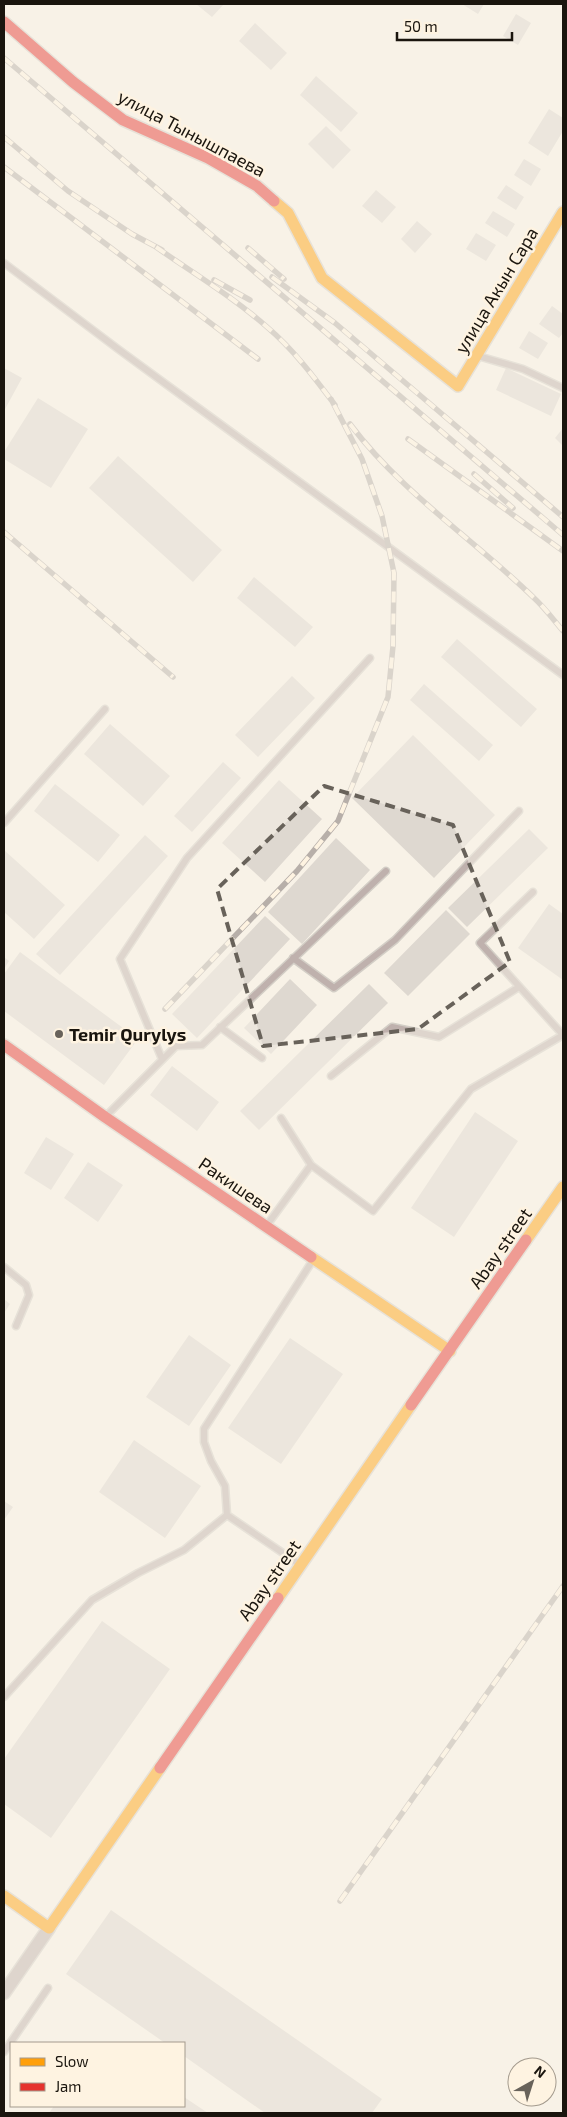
<svg xmlns="http://www.w3.org/2000/svg" width="567" height="2117" viewBox="0 0 567 2117" font-family="'Exo 2',sans-serif">
  <rect width="100%" height="100%" fill="#f8f2e7"/>
  <!-- building -->
  <path fill="#ded8d0" d="M 196,4 L 224,4 L 212,17 Z
    M 462,4 L 484,4 L 478,14 Z
    M 516,14 L 531,23 L 518,45 L 503,36 Z
    M 255,23 L 287,53 L 271,70 L 239,41 Z
    M 316,76 L 358,113 L 341,132 L 300,95 Z
    M 549,109 L 563,118 L 563,131 L 548,156 L 528,143 Z
    M 326,126 L 351,150 L 333,169 L 308,144 Z
    M 524,159 L 541,169 L 531,186 L 514,175 Z
    M 506,185 L 524,197 L 516,210 L 497,198 Z
    M 376,190 L 396,207 L 382,223 L 362,206 Z
    M 493,211 L 515,224 L 507,237 L 485,223 Z
    M 417,221 L 432,234 L 415,253 L 401,239 Z
    M 476,233 L 496,245 L 486,261 L 466,249 Z
    M 552,306 L 563,314 L 563,333 L 559,338 L 539,324 Z
    M 529,331 L 548,343 L 538,359 L 519,348 Z
    M 4,368 L 22,378 L 4,411 Z
    M 506,368 L 561,394 L 551,416 L 496,390 Z
    M 38,398 L 88,429 L 51,488 L 4,459 L 4,452 Z
    M 563,428 L 563,446 L 555,438 Z
    M 118,456 L 222,550 L 193,582 L 89,488 Z
    M 254,577 L 313,627 L 295,647 L 237,598 Z
    M 457,639 L 537,709 L 521,727 L 441,657 Z
    M 292,676 L 315,698 L 258,757 L 235,735 Z
    M 424,684 L 493,745 L 479,761 L 410,700 Z
    M 110,724 L 170,776 L 143,806 L 84,754 Z
    M 413,735 L 495,815 L 434,878 L 352,798 Z
    M 223,762 L 241,778 L 192,832 L 174,816 Z
    M 279,780 L 322,819 L 265,882 L 222,843 Z
    M 55,784 L 120,835 L 98,862 L 34,811 Z
    M 529,829 L 548,848 L 467,927 L 448,908 Z
    M 145,835 L 168,856 L 60,975 L 36,954 Z
    M 336,838 L 370,870 L 302,944 L 268,912 Z
    M 4,850 L 65,905 L 34,939 L 4,912 Z
    M 549,904 L 563,914 L 563,980 L 518,948 Z
    M 446,910 L 470,934 L 408,996 L 384,973 Z
    M 265,916 L 290,939 L 197,1038 L 172,1014 Z
    M 20,952 L 138,1039 L 104,1085 L 4,1011 L 4,974 Z
    M 4,957 L 9,961 L 4,969 Z
    M 290,979 L 317,1005 L 271,1054 L 244,1028 Z
    M 369,984 L 388,1003 L 259,1130 L 240,1111 Z
    M 172,1066 L 219,1102 L 197,1131 L 150,1095 Z
    M 475,1112 L 518,1141 L 454,1237 L 411,1208 Z
    M 46,1137 L 74,1154 L 51,1190 L 24,1173 Z
    M 88,1162 L 123,1185 L 98,1222 L 64,1198 Z
    M 4,1299 L 10,1304 L 4,1313 Z
    M 189,1335 L 231,1365 L 189,1426 L 146,1397 Z
    M 290,1338 L 343,1374 L 281,1464 L 228,1428 Z
    M 134,1440 L 201,1486 L 165,1538 L 99,1492 Z
    M 4,1501 L 13,1507 L 4,1520 Z
    M 102,1621 L 170,1669 L 51,1838 L 4,1804 L 4,1759 Z
    M 111,1910 L 382,2099 L 372,2113 L 265,2113 L 184,2056 L 184,2043 L 165,2043 L 66,1974 Z
    M 184,2097 L 208,2113 L 49,2113 L 54,2106 L 184,2106 Z"/>
  <g fill="none" stroke-linecap="round" stroke-linejoin="round">
    <defs>
      <path id="lane" d="M 4,263 L 118,349 L 563,675
        M 478,356 L 523,369 L 563,388
        M 4,823 L 105,709
        M 533,892 L 480,943 L 563,1035
        M 293,958 L 334,988 L 395,940 L 519,811
        M 220,1027 L 262,1058
        M 162,1059 L 120,959 L 187,858 L 370,658
        M 331,1076 L 392,1027 L 439,1037 L 519,987
        M 106,1116 L 176,1046 L 202,1045 L 386,871
        M 281,1118 L 311,1165
        M 267,1225 L 311,1165 L 373,1211 L 471,1089 L 563,1035
        M 4,1267 L 26,1285 L 29,1295 L 16,1326
        M 299,1564 L 227,1515 L 225,1486 L 211,1461 L 204,1442 L 204,1429 L 313,1260
        M 4,1697 L 92,1600 L 138,1573 L 184,1550 L 227,1515
        M 4,2052 L 48,1988"/>
      <path id="street" d="M 4,1993 L 49,1928"/>
      <path id="slow" d="M 274,201 L 288,213 L 322,278 L 458,386 L 563,212
        M 526,1240 L 563,1187
        M 311,1257 L 450,1351
        M 278,1598 L 411,1405
        M 4,1896 L 49,1928 L 160,1768"/>
      <path id="jam" d="M 4,22 L 73,82 L 123,120 L 208,158 L 257,186 L 274,201
        M 4,1045 L 105,1117 L 311,1257
        M 411,1405 L 526,1240
        M 160,1768 L 278,1598"/>
    </defs>
    <!-- lane casing -->
    <use href="#lane" stroke="#d3cec6" stroke-width="9"/>
    <!-- street casing -->
    <use href="#street" stroke="#d3cec6" stroke-width="15"/>
    <!-- slow casing -->
    <use href="#slow" stroke="#d3cec6" stroke-width="14"/>
    <!-- jam casing -->
    <use href="#jam" stroke="#d3cec6" stroke-width="14"/>
    <!-- lane -->
    <use href="#lane" stroke="#bfb1ad" stroke-width="6"/>
    <!-- street -->
    <use href="#street" stroke="#bfb1ad" stroke-width="12"/>
    <!-- slow -->
    <use href="#slow" stroke="#ff9f0a" stroke-width="11"/>
    <!-- jam -->
    <use href="#jam" stroke="#e5322d" stroke-width="11"/>
    <defs>
      <path id="rail" d="M 4,58 L 563,535
        M 4,137 L 68,191 L 132,234 L 162,250
        M 4,167 L 258,359
        M 156,247 C 193,273 233,297 267,327 C 294,350 314,377 335,405
        M 248,248 L 284,279
        M 272,277 L 335,323 L 563,517
        M 214,280 L 250,300
        M 350,424 C 401,492 472,538 533,597 C 544,607 553,619 563,631
        M 408,439 L 563,551
        M 474,474 L 513,508
        M 4,532 L 173,677
        M 165,1009 L 297,871 L 338,821 L 388,697 L 393,646 L 394,573 L 382,516 L 362,459 L 331,399
        M 340,1901 L 563,1586"/>
    </defs>
    <!-- rail casing -->
    <use href="#rail" stroke="#b7afa9" stroke-width="5.5"/>
    <!-- rail -->
    <use href="#rail" stroke="#fef3e1" stroke-width="4" stroke-dasharray="11" stroke-linecap="butt"/>
  </g>
  <!-- marked area -->
  <path d="M0 0H567V2117H0ZM 324,786 L 453,825 L 510,962 L 418,1029 L 263,1046 L 217,889 Z" fill="#f8f2e7" fill-opacity=".55" fill-rule="evenodd"/>
  <path fill="none" stroke="#68625a" stroke-width="4" stroke-dasharray="10 6" stroke-linejoin="round" d="M 324,786 L 453,825 L 510,962 L 418,1029 L 263,1046 L 217,889 Z"/>
  <!-- markers -->
  <circle fill="#68625a" stroke="#fef3e1" stroke-width="2" cx="59" cy="1034" r="5"/>
  <g text-anchor="middle" dominant-baseline="central" stroke-width="5" stroke-linejoin="round" paint-order="stroke">
    <!-- street labels -->
    <g font-size="18" fill="#1a150e" stroke="#fef3e1">
      <text transform="translate(192 133) rotate(28)">улица Тынышпаева</text>
      <text transform="translate(496 290) rotate(-59)">улица Акын Сара</text>
      <text transform="translate(236 1185) rotate(34)">Ракишева</text>
      <text transform="translate(500 1248) rotate(-55)">Abay street</text>
      <text transform="translate(269 1580) rotate(-55)">Abay street</text>
    </g>
    <!-- poi labels -->
    <g font-size="18" font-weight="bold" fill="#1a150e" stroke="#fef3e1" text-anchor="start">
      <text x="69" y="1034">Temir Qurylys</text>
    </g>
  </g>
  <!-- border -->
  <rect width="567" height="2117" fill="none" stroke="#1a150e" stroke-width="10"/>
  <!-- legend -->
  <rect x="10" y="2042" width="175" height="65" fill="#fef3e1" stroke="#a39a8d"/>
  <rect x="20" y="2058" width="25" height="8" fill="#ff9f0a" stroke="#a39a8d"/>
  <text x="55" y="2067" font-size="15" fill="#1a150e">Slow</text>
  <rect x="20" y="2083" width="25" height="8" fill="#e5322d" stroke="#a39a8d"/>
  <text x="55" y="2092" font-size="15" fill="#1a150e">Jam</text>
  <!-- north arrow -->
  <g transform="translate(532 2082) rotate(39)"><circle r="24" fill="#fef3e1" stroke="#a39a8d"/>
  <path d="M0-4L9 19L0 12L-9 19Z" fill="#68625a"/>
  <text y="-8" font-size="14" font-weight="bold" text-anchor="middle" fill="#1a150e">N</text>
  </g>
  <!-- scale -->
  <path d="M397 32v8h115v-8" fill="none" stroke="#1a150e" stroke-width="2.5"/>
  <text x="404" y="32" font-size="15" fill="#1a150e" stroke="#fef3e1" stroke-width="4" paint-order="stroke">50 m</text>
</svg>
